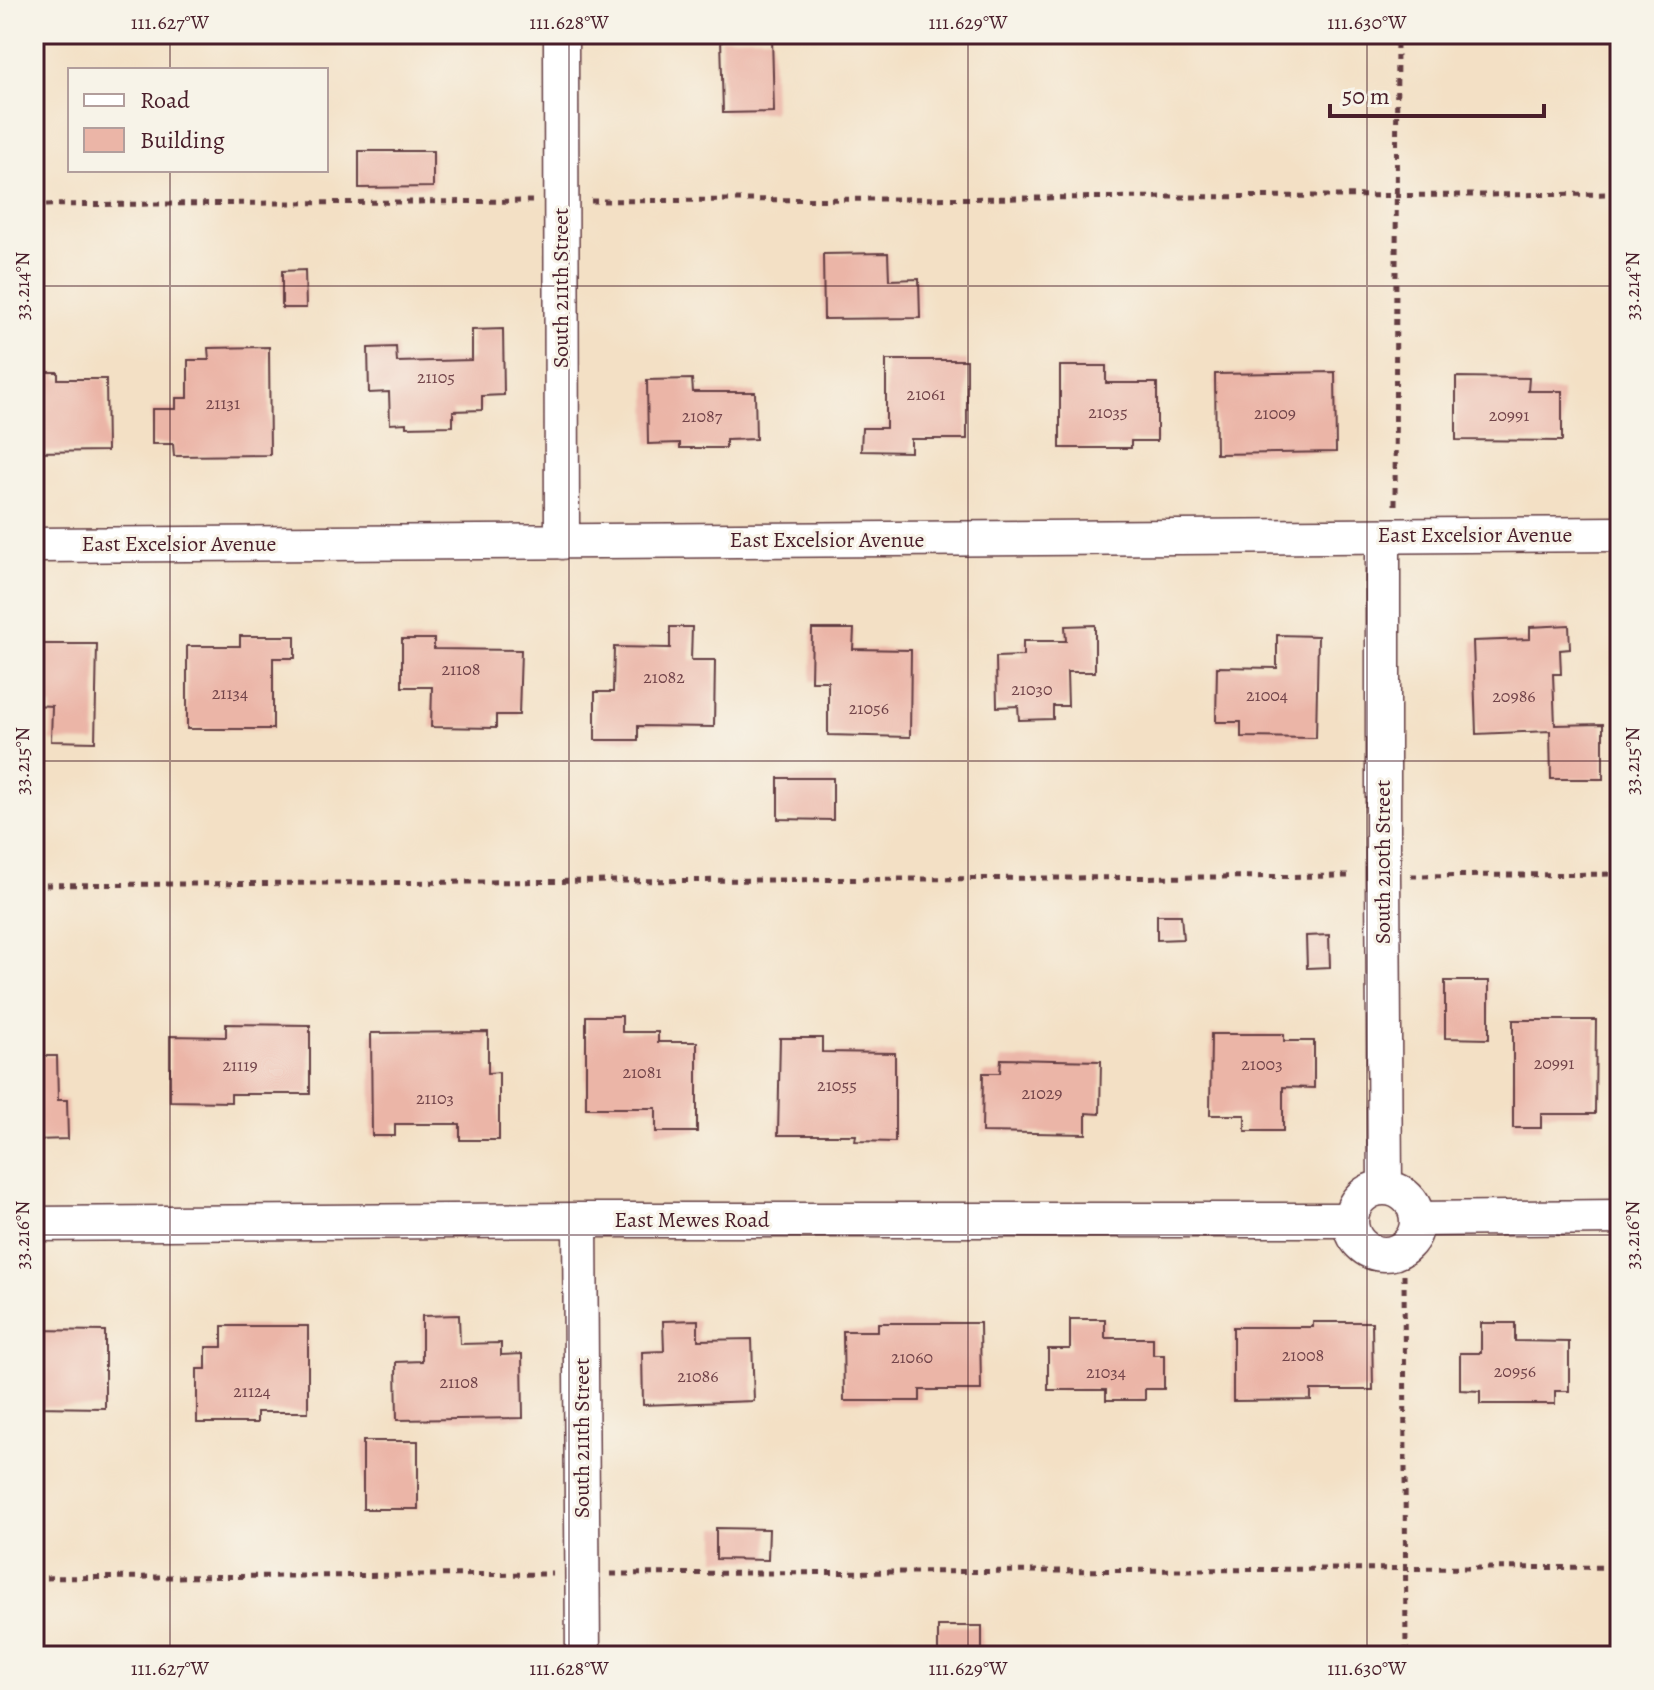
<svg xmlns="http://www.w3.org/2000/svg" width="1654" height="1690" viewBox="0 0 1654 1690" font-family="Alegreya,serif">
  <rect width="100%" height="100%" fill="#f7f3e8"/>
  <filter id="ink" filterUnits="userSpaceOnUse"><feTurbulence type="fractalNoise" baseFrequency=".0125" numOctaves="2"/><feDisplacementMap in="SourceGraphic" scale="16" xChannelSelector="R" yChannelSelector="G"/><feConvolveMatrix kernelMatrix="1 2 1 2 8 2 1 2 1" color-interpolation-filters="sRGB"/></filter>
  <filter id="wash" filterUnits="userSpaceOnUse"><feTurbulence type="fractalNoise" baseFrequency=".006" numOctaves="4" result="noise"/><feDisplacementMap in="SourceGraphic" scale="32" xChannelSelector="R" yChannelSelector="G"/><feGaussianBlur stdDeviation="1.8" result="paint"/><feColorMatrix in="noise" values="0 0 0 0 0 0 0 0 0 0 0 0 0 0 0 0 0 1.4 0 .05"/><feComposite in="paint" operator="in"/></filter>
  <g filter="url(#wash)">
    <rect width="100%" height="100%" fill="#f3e0c5"/>
    <g id="blocks">
      <!-- building -->
      <path fill="#ebb5a7" d="M 772,37 L 774,112 L 723,113 L 721,38 Z
        M 359,151 L 433,151 L 433,187 L 359,188 Z
        M 888,253 L 889,280 L 919,279 L 920,318 L 824,319 L 823,254 Z
        M 305,270 L 306,308 L 282,308 L 282,271 Z
        M 503,329 L 504,395 L 482,396 L 482,410 L 453,411 L 453,426 L 406,427 L 406,423 L 390,424 L 389,392 L 369,393 L 368,348 L 396,347 L 397,362 L 472,360 L 472,330 Z
        M 269,347 L 270,455 L 174,456 L 173,444 L 152,444 L 152,409 L 176,409 L 176,398 L 188,398 L 188,360 L 209,360 L 208,348 Z
        M 886,360 L 967,360 L 967,439 L 911,439 L 911,452 L 861,451 L 862,428 L 886,428 Z
        M 1060,366 L 1106,366 L 1106,383 L 1157,383 L 1157,441 L 1131,441 L 1131,448 L 1060,448 Z
        M 34,372 L 58,372 L 58,379 L 106,379 L 107,451 L 34,452 Z
        M 1335,372 L 1336,452 L 1216,454 L 1215,374 Z
        M 1456,377 L 1529,378 L 1528,391 L 1562,391 L 1562,441 L 1456,440 Z
        M 692,379 L 693,392 L 755,392 L 756,439 L 726,440 L 726,448 L 680,448 L 680,443 L 648,444 L 647,380 Z
        M 1095,625 L 1095,672 L 1067,672 L 1068,706 L 1053,706 L 1053,719 L 1019,720 L 1018,706 L 997,707 L 996,657 L 1023,656 L 1023,641 L 1066,641 L 1065,626 Z
        M 1569,625 L 1570,649 L 1560,650 L 1561,674 L 1553,674 L 1555,725 L 1603,724 L 1603,779 L 1551,779 L 1550,731 L 1476,734 L 1473,641 L 1530,639 L 1530,627 Z
        M 670,627 L 692,627 L 691,660 L 715,660 L 714,727 L 638,726 L 638,740 L 595,740 L 595,692 L 613,692 L 614,647 L 670,648 Z
        M 812,629 L 854,629 L 853,649 L 911,650 L 910,737 L 828,735 L 828,681 L 811,681 Z
        M 1277,635 L 1318,636 L 1316,738 L 1241,737 L 1241,722 L 1216,722 L 1217,667 L 1277,668 Z
        M 240,636 L 295,636 L 295,658 L 273,658 L 273,729 L 187,729 L 187,646 L 240,646 Z
        M 402,639 L 434,639 L 434,649 L 521,650 L 519,715 L 496,715 L 496,728 L 431,727 L 432,687 L 402,687 Z
        M 34,644 L 97,644 L 95,742 L 51,741 L 52,706 L 34,705 Z
        M 778,778 L 833,778 L 833,820 L 778,819 Z
        M 1157,915 L 1181,915 L 1183,939 L 1157,940 Z
        M 1329,935 L 1330,967 L 1307,968 L 1306,936 Z
        M 1445,981 L 1489,981 L 1489,1039 L 1445,1038 Z
        M 586,1016 L 622,1016 L 622,1032 L 658,1032 L 658,1042 L 697,1042 L 697,1132 L 656,1132 L 656,1108 L 586,1108 Z
        M 1513,1020 L 1596,1020 L 1595,1114 L 1541,1114 L 1541,1128 L 1513,1128 Z
        M 226,1024 L 310,1025 L 310,1094 L 231,1094 L 231,1102 L 170,1101 L 170,1036 L 226,1037 Z
        M 488,1032 L 488,1073 L 499,1072 L 499,1140 L 460,1140 L 460,1124 L 395,1124 L 395,1136 L 372,1136 L 371,1033 Z
        M 1211,1034 L 1284,1034 L 1284,1041 L 1314,1041 L 1314,1088 L 1283,1087 L 1283,1131 L 1245,1131 L 1245,1115 L 1210,1115 Z
        M 780,1038 L 822,1038 L 822,1052 L 895,1053 L 895,1142 L 855,1141 L 856,1135 L 778,1135 Z
        M 34,1056 L 57,1056 L 58,1100 L 67,1100 L 68,1139 L 34,1140 Z
        M 1001,1059 L 1101,1061 L 1100,1114 L 1086,1113 L 1086,1134 L 982,1132 L 983,1073 L 1000,1073 Z
        M 459,1315 L 460,1344 L 501,1343 L 501,1355 L 522,1354 L 523,1418 L 397,1420 L 396,1362 L 422,1361 L 422,1316 Z
        M 1070,1319 L 1105,1319 L 1105,1338 L 1153,1338 L 1153,1355 L 1164,1355 L 1164,1389 L 1145,1389 L 1145,1400 L 1106,1400 L 1106,1390 L 1048,1390 L 1048,1349 L 1070,1349 Z
        M 698,1320 L 698,1340 L 752,1339 L 754,1401 L 643,1405 L 642,1352 L 664,1351 L 663,1321 Z
        M 1313,1322 L 1372,1322 L 1373,1390 L 1311,1390 L 1311,1400 L 1233,1401 L 1233,1327 L 1313,1327 Z
        M 878,1323 L 980,1323 L 981,1390 L 920,1390 L 920,1401 L 844,1401 L 843,1331 L 878,1331 Z
        M 1481,1323 L 1515,1323 L 1515,1341 L 1569,1342 L 1569,1391 L 1555,1391 L 1555,1404 L 1480,1404 L 1480,1391 L 1460,1390 L 1460,1353 L 1481,1353 Z
        M 222,1326 L 308,1326 L 308,1412 L 257,1412 L 257,1423 L 197,1423 L 197,1369 L 206,1369 L 206,1347 L 222,1347 Z
        M 34,1330 L 105,1331 L 105,1408 L 34,1407 Z
        M 363,1441 L 418,1441 L 418,1509 L 363,1509 Z
        M 716,1528 L 769,1529 L 768,1560 L 716,1559 Z
        M 938,1626 L 982,1626 L 982,1656 L 938,1656 Z"/>
    </g>
  </g>
  <g filter="url(#ink)">
    <use href="#blocks" fill-opacity="0" stroke="#633c42" stroke-width="2"/>
    <g fill="none" stroke-linecap="round" stroke-linejoin="round">
      <defs>
        <path id="minor" d="M 561,34 L 562,542
          M 1383,536 L 1383,876 L 1385,1188
          M 34,545 L 1620,534
          M1351 1221a33 33 0 1 1 66 0a33 33 0 1 1-66 0Z
          M 1418,1219 L 1620,1217
          M 580,1220 L 583,1656
          M 34,1224 L 580,1220 L 1350,1220"/>
      </defs>
      <!-- minor casing -->
      <use href="#minor" stroke="#633c42" stroke-width="37"/>
      <!-- path -->
      <path stroke="#633c42" stroke-width="5" stroke-dasharray="6 6" stroke-linecap="butt" d="M 591,201 L 1620,194
        M 34,205 L 533,201
        M 1395,505 L 1397,34
        M 1411,876 L 1620,874
        M 34,885 L 1353,876
        M 1404,1275 L 1406,1656
        M 611,1574 L 1620,1567
        M 34,1578 L 553,1574"/>
      <!-- minor -->
      <use href="#minor" stroke="#fff" stroke-width="34"/>
    </g>
  </g>
  <!-- ticks -->
  <path fill="none" stroke="#4a1f2b" stroke-width="2" stroke-opacity="0.45" d="M 170,34 L 170,70M 569,34 L 569,1656M 968,34 L 968,1656M 1367,34 L 1367,1656M 170,170 L 170,1656M 34,286 L 1620,286M 34,761 L 1620,761M 34,1235 L 1620,1235"/>
  <g text-anchor="middle" dominant-baseline="central" stroke-width="6" stroke-linejoin="round" paint-order="stroke">
    <!-- number labels -->
    <g font-size="18" fill="#72444a">
      <text x="436" y="377">21105</text>
      <text x="926" y="394">21061</text>
      <text x="223" y="403">21131</text>
      <text x="1108" y="412">21035</text>
      <text x="1275" y="413">21009</text>
      <text x="1509" y="415">20991</text>
      <text x="702" y="416">21087</text>
      <text x="461" y="669">21108</text>
      <text x="664" y="677">21082</text>
      <text x="1032" y="689">21030</text>
      <text x="230" y="693">21134</text>
      <text x="1267" y="695">21004</text>
      <text x="1514" y="696">20986</text>
      <text x="869" y="708">21056</text>
      <text x="1554" y="1063">20991</text>
      <text x="1262" y="1064">21003</text>
      <text x="240" y="1065">21119</text>
      <text x="642" y="1072">21081</text>
      <text x="837" y="1085">21055</text>
      <text x="1042" y="1093">21029</text>
      <text x="435" y="1098">21103</text>
      <text x="1303" y="1355">21008</text>
      <text x="912" y="1357">21060</text>
      <text x="1515" y="1371">20956</text>
      <text x="1106" y="1372">21034</text>
      <text x="698" y="1376">21086</text>
      <text x="459" y="1382">21108</text>
      <text x="252" y="1391">21124</text>
    </g>
    <!-- street labels -->
    <g font-size="22" fill="#4a1f2b" stroke="#f7f3e8">
      <text transform="translate(561 288) rotate(-90)">South 211th Street</text>
      <text x="1475" y="535">East Excelsior Avenue</text>
      <text x="827" y="540">East Excelsior Avenue</text>
      <text x="179" y="544">East Excelsior Avenue</text>
      <text transform="translate(1383 862) rotate(-90)">South 210th Street</text>
      <text x="692" y="1220">East Mewes Road</text>
      <text transform="translate(582 1438) rotate(-90)">South 211th Street</text>
    </g>
  </g>
  <!-- margin -->
  <rect width="1654" height="1690" fill="none" stroke="#f7f3e8" stroke-width="88"/>
  <!-- legend -->
  <rect x="68" y="68" width="260" height="104" fill="#f7f3e8" stroke="#b29e9c" stroke-width="2"/>
  <rect x="84" y="94" width="40" height="12" fill="#ffffff" stroke="#b29e9c" stroke-width="2"/>
  <text x="140" y="108" font-size="24" fill="#4a1f2b">Road</text>
  <rect x="84" y="128" width="40" height="24" fill="#ebb5a7" stroke="#b29e9c" stroke-width="2"/>
  <text x="140" y="148" font-size="24" fill="#4a1f2b">Building</text>
  <!-- scale -->
  <path d="M1330 104v12h214v-12" fill="none" stroke="#4a1f2b" stroke-width="4"/>
  <text x="1342" y="104" font-size="24" fill="#4a1f2b" stroke="#f7f3e8" stroke-width="6" paint-order="stroke">50 m</text>
  <rect x="44" y="44" width="1566" height="1602" fill="none" stroke="#4a1f2b" stroke-width="3"/>
  <g font-size="20" text-anchor="middle" fill="#4a1f2b">
    <text x="170" y="29">111.627°W</text>
    <text x="569" y="29">111.628°W</text>
    <text x="968" y="29">111.629°W</text>
    <text x="1367" y="29">111.630°W</text>
    <text transform="translate(1632 286) rotate(-90)" y="7">33.214°N</text>
    <text transform="translate(22 286) rotate(-90)" y="7">33.214°N</text>
    <text transform="translate(1632 761) rotate(-90)" y="7">33.215°N</text>
    <text transform="translate(22 761) rotate(-90)" y="7">33.215°N</text>
    <text transform="translate(1632 1235) rotate(-90)" y="7">33.216°N</text>
    <text transform="translate(22 1235) rotate(-90)" y="7">33.216°N</text>
    <text x="170" y="1675">111.627°W</text>
    <text x="569" y="1675">111.628°W</text>
    <text x="968" y="1675">111.629°W</text>
    <text x="1367" y="1675">111.630°W</text>
  </g>
</svg>
